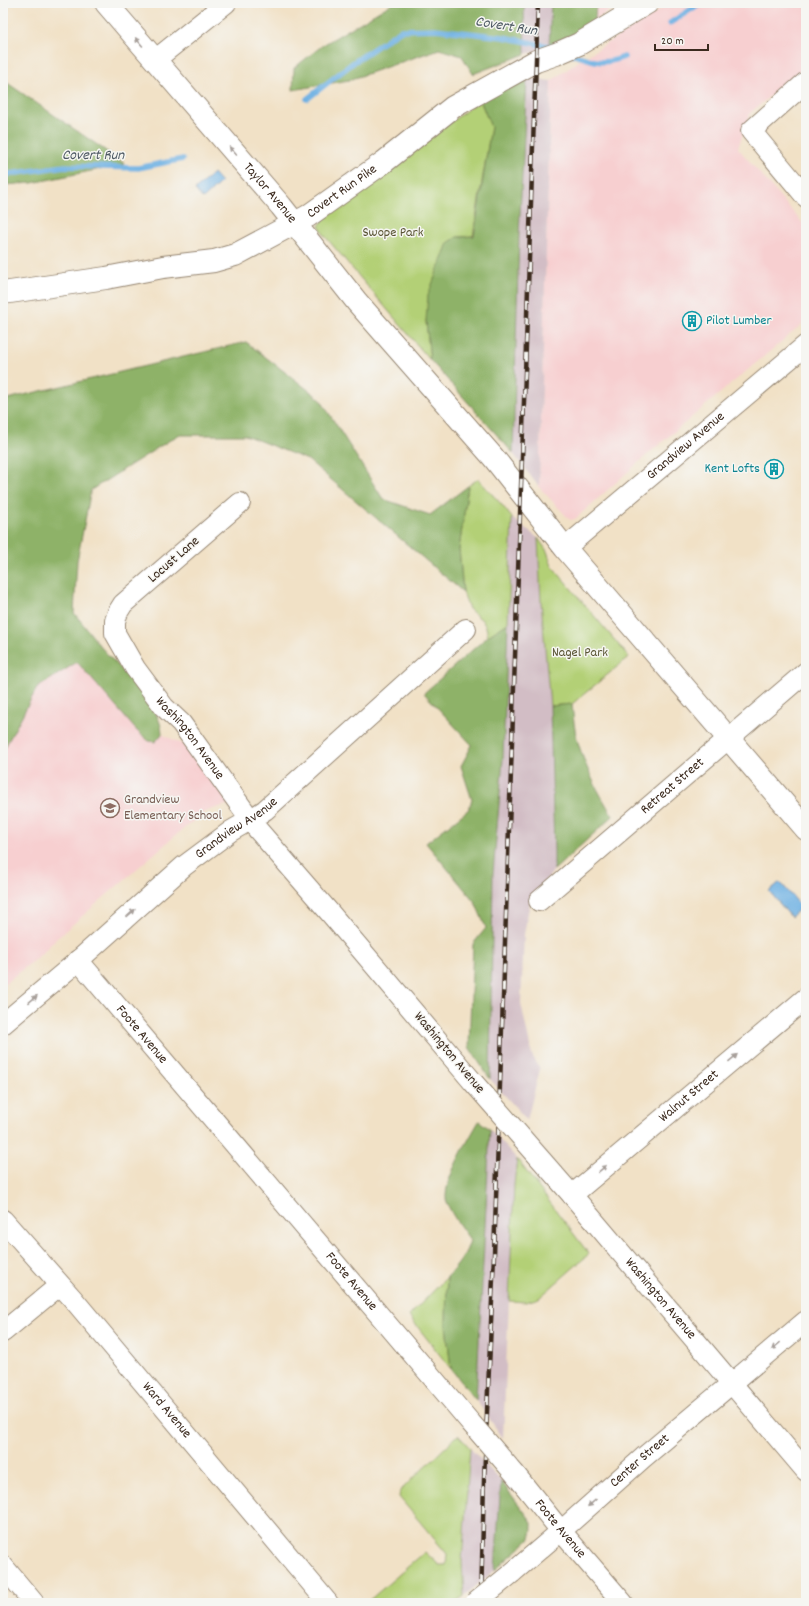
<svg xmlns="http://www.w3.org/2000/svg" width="809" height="1606" viewBox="0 0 809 1606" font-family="Dekko,sans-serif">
  <rect width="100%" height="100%" fill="#f6f6f2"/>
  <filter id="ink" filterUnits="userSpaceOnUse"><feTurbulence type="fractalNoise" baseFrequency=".025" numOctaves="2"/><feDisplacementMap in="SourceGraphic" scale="8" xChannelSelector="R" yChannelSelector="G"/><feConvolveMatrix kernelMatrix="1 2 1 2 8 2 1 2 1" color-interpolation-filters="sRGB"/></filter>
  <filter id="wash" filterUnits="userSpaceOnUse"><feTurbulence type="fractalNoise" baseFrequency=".012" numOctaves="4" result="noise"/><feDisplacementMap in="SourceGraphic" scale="16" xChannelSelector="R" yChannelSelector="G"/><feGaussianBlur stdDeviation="0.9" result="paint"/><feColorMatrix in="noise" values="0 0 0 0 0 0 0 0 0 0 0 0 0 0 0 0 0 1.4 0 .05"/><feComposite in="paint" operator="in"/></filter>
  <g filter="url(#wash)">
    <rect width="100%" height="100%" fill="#f1e1c6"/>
    <!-- built -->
    <path fill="#f7cfd0" d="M 596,3 L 622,3 L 595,20 Z
      M 671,3 L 806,3 L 806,66 L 750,113 L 738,148 L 806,227 L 806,321 L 648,454 L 575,519 L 570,520 L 539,487 L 551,81 L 579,61 Z
      M 3,631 L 70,666 L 77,662 L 137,731 L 148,741 L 155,742 L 162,734 L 184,745 L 217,785 L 230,804 L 206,811 L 176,835 L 57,938 L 38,957 L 3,985 Z"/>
    <!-- industrial -->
    <path fill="#d2bdc5" d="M 524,3 L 551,3 L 549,48 L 525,54 Z
      M 527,78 L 551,81 L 539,487 L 513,453 L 519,234 Z
      M 512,518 L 538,538 L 541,601 L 550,706 L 554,848 L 554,870 L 530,902 L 524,934 L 521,1003 L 532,1055 L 540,1069 L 527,1120 L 490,1079 L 493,873 L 503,759 Z
      M 490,1129 L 517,1159 L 514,1185 L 503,1438 L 476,1400 Z
      M 470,1448 L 501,1481 L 495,1570 L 464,1596 L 462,1562 Z"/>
    <!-- green -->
    <path fill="#b3d076" stroke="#777d4a" d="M 480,100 L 491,127 L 473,236 L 457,237 L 426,321 L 430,360 L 324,235 L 319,226 L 323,220 Z
      M 478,479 L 502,505 L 512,518 L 508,623 L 488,636 L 486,627 L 482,620 L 469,609 L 463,592 L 459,549 L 468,486 Z
      M 538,538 L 547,551 L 552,566 L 629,657 L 572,704 L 550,706 L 541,601 Z
      M 517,1159 L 589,1254 L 539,1298 L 526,1302 L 509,1301 L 514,1185 Z
      M 447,1277 L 446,1325 L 451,1369 L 409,1316 Z
      M 458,1435 L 470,1448 L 462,1562 L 464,1596 L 454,1603 L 366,1603 L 425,1552 L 439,1565 L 446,1565 L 447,1554 L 399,1497 L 400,1491 Z"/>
    <!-- forest -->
    <path fill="#8eb267" stroke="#646e42" d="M 393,3 L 524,3 L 525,54 L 473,74 L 462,56 L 439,49 L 349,80 L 293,90 L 294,68 L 323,45 Z
      M 551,3 L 596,3 L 595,20 L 565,41 L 549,48 Z
      M 527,78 L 519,234 L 513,453 L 430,360 L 426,321 L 428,295 L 448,243 L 457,237 L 474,236 L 491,127 L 480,100 Z
      M 3,80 L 125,164 L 32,183 L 3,185 Z
      M 246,342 L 320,399 L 383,499 L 430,515 L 468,486 L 459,549 L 463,592 L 308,460 L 245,435 L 178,435 L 91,490 L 77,561 L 74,613 C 83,624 91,634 99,645 C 117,666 162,706 162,734 L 155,742 L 149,741 L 137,731 L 77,662 L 37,688 L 3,751 L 3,400 Z
      M 508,623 L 503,759 L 493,873 L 490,1079 L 469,1047 L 473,944 L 486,928 L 475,902 L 426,843 L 468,810 L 472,800 L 461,766 L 472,745 L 424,693 L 488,636 Z
      M 572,704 C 573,714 574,725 576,735 C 583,763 597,791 613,816 L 554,870 L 554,848 L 550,706 Z
      M 479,1121 L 490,1129 L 476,1400 L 451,1369 L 446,1325 L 447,1277 C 458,1265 466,1255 470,1240 C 462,1228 452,1216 447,1203 C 440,1184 470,1138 479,1121 Z
      M 501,1481 L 532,1522 C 532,1529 532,1534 529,1540 L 495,1570 Z"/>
    <!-- water -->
    <path fill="#6eb1e3" stroke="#546e80" d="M 213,173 L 221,182 L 203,199 L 195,190 Z
      M 780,882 L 802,907 L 791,917 L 769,891 Z"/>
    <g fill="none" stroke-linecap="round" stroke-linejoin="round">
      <!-- stream -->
      <path stroke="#6eb1e3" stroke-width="5.5" d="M 670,23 L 701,3
        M 572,54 C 594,61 601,66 624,57
        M 307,99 L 354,62 L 401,30 L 435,29 L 503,37 L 553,47
        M 3,175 L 65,166 L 138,168 L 183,159"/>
    </g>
  </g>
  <g filter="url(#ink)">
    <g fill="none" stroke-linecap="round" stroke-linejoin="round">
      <defs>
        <g id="street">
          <path d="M 155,60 L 226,3"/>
          <path d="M 806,82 L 751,131 L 806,197"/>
          <path id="s1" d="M 240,503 L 123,604 L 118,612 L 115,621 L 115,633 L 135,668 L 164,707 L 181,723 L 258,830 L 330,913 L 473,1082"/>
          <path id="s2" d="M 565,548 L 806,345"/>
          <path id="s3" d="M 539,901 L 806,672"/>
          <path id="s4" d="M 78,960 L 471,1423"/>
          <path id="s5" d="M 3,1024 L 72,966 L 184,866 L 231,831 L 250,820 L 265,810 L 466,629"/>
          <path id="s6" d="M 522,1138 L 572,1195 L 806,1471"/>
          <path id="s7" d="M 572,1195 L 806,998"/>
          <path id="s8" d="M 3,1220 L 73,1299 L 328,1603"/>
          <path d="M 3,1332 L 60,1285"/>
          <path id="s9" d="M 515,1474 L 561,1531 L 623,1603"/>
          <path d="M 3,1566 L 34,1603"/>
          <path id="s10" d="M 512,1573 L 561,1531 L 644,1457 L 806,1321"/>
        </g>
        <g id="secondary">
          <path id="s11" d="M 106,3 L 281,206 L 357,302 L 493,457 L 565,548 L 806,829"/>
          <path id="s12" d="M 3,293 L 106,278 L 163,267 L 214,261 L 235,255 L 308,216 L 384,162 L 453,107 L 536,61 L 556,54 L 579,44 L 647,3"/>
        </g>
      </defs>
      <!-- street casing -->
      <use href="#street" stroke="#968672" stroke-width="22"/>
      <!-- secondary casing -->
      <use href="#secondary" stroke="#968672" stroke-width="24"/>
      <!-- street -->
      <use href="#street" stroke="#fff" stroke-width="20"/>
      <!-- secondary -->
      <use href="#secondary" stroke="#fff" stroke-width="22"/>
      <defs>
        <path id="rail" d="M 481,1603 L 484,1480 L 494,1255 L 538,3"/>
      </defs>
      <!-- rail casing -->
      <use href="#rail" stroke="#3b2a1e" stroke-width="4.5"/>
      <!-- rail -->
      <use href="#rail" stroke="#f6f6f2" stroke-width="3" stroke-dasharray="9" stroke-linecap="butt"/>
      <defs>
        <path id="street-bridge" d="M 473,1082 L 522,1138
          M 471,1423 L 515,1474
          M 475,1603 L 512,1573"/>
      </defs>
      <!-- street-bridge casing -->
      <use href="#street-bridge" stroke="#968672" stroke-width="22" stroke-linecap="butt"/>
      <!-- street-bridge -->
      <use href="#street-bridge" stroke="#fff" stroke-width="20"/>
    </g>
    <!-- one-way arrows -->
    <defs><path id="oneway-solid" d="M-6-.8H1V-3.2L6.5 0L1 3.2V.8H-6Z"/></defs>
    <g fill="#a79f9a">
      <use href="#oneway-solid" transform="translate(139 42) rotate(-130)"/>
      <use href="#oneway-solid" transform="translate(233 151) rotate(-131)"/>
      <use href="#oneway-solid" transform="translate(131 913) rotate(-42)"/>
      <use href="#oneway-solid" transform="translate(33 999) rotate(-40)"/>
      <use href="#oneway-solid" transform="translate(733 1058) rotate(-40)"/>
      <use href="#oneway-solid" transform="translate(602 1169) rotate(-40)"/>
      <use href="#oneway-solid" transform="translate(776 1346) rotate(140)"/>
      <use href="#oneway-solid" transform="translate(592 1503) rotate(138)"/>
    </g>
  </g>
  <!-- icons -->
  <defs>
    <symbol id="building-ring" viewBox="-11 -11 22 22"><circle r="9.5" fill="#f6f6f2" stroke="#0f9aa8" stroke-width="1.5"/><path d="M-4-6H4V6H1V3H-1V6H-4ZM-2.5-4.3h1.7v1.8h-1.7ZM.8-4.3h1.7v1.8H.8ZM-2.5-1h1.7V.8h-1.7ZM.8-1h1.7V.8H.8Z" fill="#0f9aa8"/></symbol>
    <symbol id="school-ring" viewBox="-11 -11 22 22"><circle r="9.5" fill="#f6f6f2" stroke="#8d6e63" stroke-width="1.5"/><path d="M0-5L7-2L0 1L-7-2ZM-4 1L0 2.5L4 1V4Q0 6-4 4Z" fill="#8d6e63"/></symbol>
  </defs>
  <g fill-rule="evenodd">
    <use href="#building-ring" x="681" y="310" width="22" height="22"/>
    <use href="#building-ring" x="763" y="458" width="22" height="22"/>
    <use href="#school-ring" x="99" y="797" width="22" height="22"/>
  </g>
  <g text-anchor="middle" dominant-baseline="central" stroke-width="3" stroke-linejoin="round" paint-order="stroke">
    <!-- street labels -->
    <g font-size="14" fill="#3b2a1e" stroke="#f6f6f2">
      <text stroke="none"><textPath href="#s12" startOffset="360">Covert Run Pike</textPath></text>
      <text stroke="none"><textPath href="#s11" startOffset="251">Taylor Avenue</textPath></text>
      <text stroke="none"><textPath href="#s2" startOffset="158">Grandview Avenue</textPath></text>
      <text transform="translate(174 560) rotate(-41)">Locust Lane</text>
      <text stroke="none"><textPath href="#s1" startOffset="315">Washington Avenue</textPath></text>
      <text stroke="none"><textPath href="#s3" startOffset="176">Retreat Street</textPath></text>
      <text stroke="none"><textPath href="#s5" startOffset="305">Grandview Avenue</textPath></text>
      <text stroke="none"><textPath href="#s4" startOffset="98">Foote Avenue</textPath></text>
      <text transform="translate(449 1053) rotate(50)">Washington Avenue</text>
      <text stroke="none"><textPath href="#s7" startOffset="153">Walnut Street</textPath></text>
      <text stroke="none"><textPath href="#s4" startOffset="422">Foote Avenue</textPath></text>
      <text stroke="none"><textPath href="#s6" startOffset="212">Washington Avenue</textPath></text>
      <text stroke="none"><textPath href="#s8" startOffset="251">Ward Avenue</textPath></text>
      <text stroke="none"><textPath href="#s10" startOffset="170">Center Street</textPath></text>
      <text stroke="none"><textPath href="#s9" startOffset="71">Foote Avenue</textPath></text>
    </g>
    <!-- park labels -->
    <g font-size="14" fill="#595434" stroke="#f6f6f2">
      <text x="393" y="233">Swope Park</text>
      <text x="580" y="653">Nagel Park</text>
    </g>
    <!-- culture labels -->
    <g font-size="14" fill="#0d838f" stroke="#f6f6f2" text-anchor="start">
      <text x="706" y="321">Pilot Lumber</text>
      <text x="760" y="469" text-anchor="end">Kent Lofts</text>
    </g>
    <!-- education labels -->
    <g font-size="14" fill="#785e54" stroke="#f6f6f2" text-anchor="start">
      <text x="124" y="800">Grandview<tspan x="124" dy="16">Elementary School</tspan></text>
    </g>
    <!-- water labels -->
    <g font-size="15" font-style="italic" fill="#4d5963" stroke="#f6f6f2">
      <text transform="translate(506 27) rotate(9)">Covert Run</text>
      <text x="93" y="156">Covert Run</text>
    </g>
  </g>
  <!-- margin -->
  <rect width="809" height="1606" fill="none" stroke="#f6f6f2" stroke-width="16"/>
  <!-- scale -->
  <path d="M655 44v6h53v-6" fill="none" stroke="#3b2a1e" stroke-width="2"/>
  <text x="661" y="44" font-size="12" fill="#3b2a1e" stroke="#f6f6f2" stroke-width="3" paint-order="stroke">20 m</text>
</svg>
